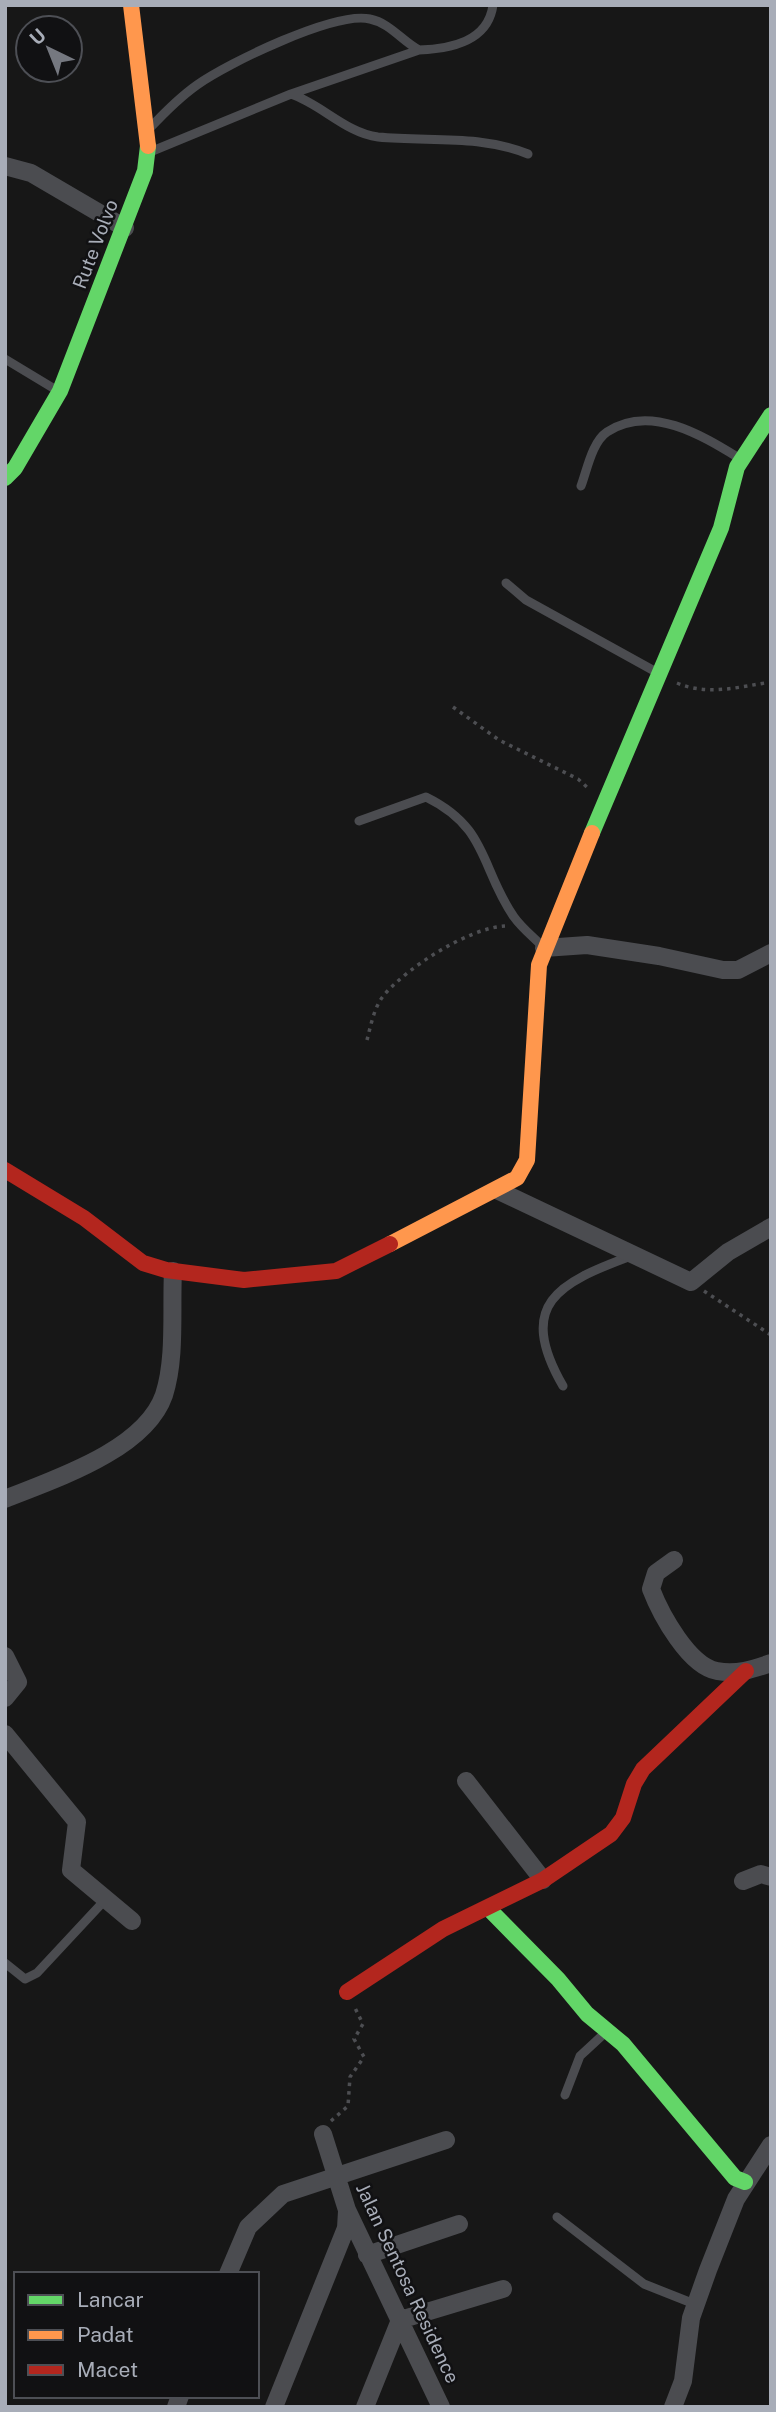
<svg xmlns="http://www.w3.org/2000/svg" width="776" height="2412" viewBox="0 0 776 2412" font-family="'Public Sans',sans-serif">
  <rect width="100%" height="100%" fill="#171717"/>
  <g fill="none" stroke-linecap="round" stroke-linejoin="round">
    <!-- path -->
    <path stroke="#4d4e52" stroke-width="3.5" stroke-dasharray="3.5 5" stroke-linecap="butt" d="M 677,683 C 708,696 738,687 771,682
      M 453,707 L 499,740 L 578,779 L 589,789
      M 367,1040 C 371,1025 374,1007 384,995 C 408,967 468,928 505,926
      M 704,1291 L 771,1335
      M 331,2121 L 348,2106 L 350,2077 L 364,2057 L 354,2039 L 363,2024 L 355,2008"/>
    <!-- lane -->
    <path stroke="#4b4c50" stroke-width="9" d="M 291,94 L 419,50
      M 150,128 C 165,112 180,97 197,85 C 228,63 335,11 370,19 C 390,23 402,41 419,50 C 450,49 488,42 493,5
      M 150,152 L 291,94 C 321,104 346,133 378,137 C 430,142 478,134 528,154
      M 5,359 L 58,391
      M 581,486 C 587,470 592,442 607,432 C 650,403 703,436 739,458
      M 506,583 L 526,600 L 658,673
      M 359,821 L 426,797 C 489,828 480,868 514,917 C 521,927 532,936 541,945
      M 563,1386 C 516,1304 558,1283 631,1256
      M 5,1963 L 25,1979 L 37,1973 L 105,1900
      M 565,2095 L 580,2056 L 606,2032
      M 557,2217 L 644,2284 L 697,2305"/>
    <!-- street -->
    <path stroke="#4b4c50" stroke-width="18" d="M 5,166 L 31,173 L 125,228
      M 544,948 L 587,945 L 659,956 L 723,970 L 738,970 L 771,953
      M 497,1190 L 691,1282 L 728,1252 L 771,1227
      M 5,1499 C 55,1479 145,1450 164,1395 C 176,1358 171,1310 173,1271
      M 674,1560 L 656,1573 L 651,1589 C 661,1615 689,1666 717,1671 C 736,1675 754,1669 771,1663
      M 5,1656 L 18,1682 L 5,1698
      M 5,1734 L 77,1822 L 71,1870 L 132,1921
      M 466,1781 L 543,1880
      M 743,1881 L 761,1874 L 771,1877
      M 323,2134 L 347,2210 L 441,2407
      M 367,2255 L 459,2224
      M 228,2274 L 248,2227 L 283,2194 L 446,2140
      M 176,2407 L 180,2396
      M 274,2407 L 346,2228 L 347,2211
      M 365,2407 L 400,2320 L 503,2289
      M 673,2407 L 683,2381 L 691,2318 L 708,2270 L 736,2199 L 771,2145"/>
    <!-- fast -->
    <path stroke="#63d668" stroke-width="16" d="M 5,478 L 15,468 L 60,391 L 145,171 L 148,146
      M 592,833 L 721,528 L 737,467 L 771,415
      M 489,1909 L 558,1979 L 587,2014 L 623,2044 L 735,2178 L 745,2182"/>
    <!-- slow -->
    <path stroke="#ff974d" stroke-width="16" d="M 131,5 L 148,146
      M 390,1244 L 517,1178 L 527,1160 L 539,965 L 592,833"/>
    <!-- jam -->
    <path stroke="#b3261e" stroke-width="16" d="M 5,1170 L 84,1218 L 143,1263 L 166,1270 L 244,1280 L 336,1271 L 390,1244
      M 347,1992 L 443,1929 L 543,1880 L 611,1834 L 623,1818 L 634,1784 L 643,1769 L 746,1671"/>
  </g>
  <g text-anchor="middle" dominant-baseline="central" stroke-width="5" stroke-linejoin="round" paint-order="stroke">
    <!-- street labels -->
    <g font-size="19" fill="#a8adb8" stroke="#111113">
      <text transform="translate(95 244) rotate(-69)">Rute Volvo</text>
      <text transform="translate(408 2283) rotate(65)">Jalan Sentosa Residence</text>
    </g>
  </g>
  <!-- border -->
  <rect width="776" height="2412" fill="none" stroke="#a8adb8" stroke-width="14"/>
  <!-- legend -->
  <rect x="14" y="2272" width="245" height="126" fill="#111113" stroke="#4d4f55" stroke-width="2"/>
  <rect x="28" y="2295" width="35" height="10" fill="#63d668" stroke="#4d4f55" stroke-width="2"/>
  <text x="77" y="2307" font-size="21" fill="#a8adb8">Lancar</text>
  <rect x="28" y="2330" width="35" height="10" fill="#ff974d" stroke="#4d4f55" stroke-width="2"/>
  <text x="77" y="2342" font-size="21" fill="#a8adb8">Padat</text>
  <rect x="28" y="2365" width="35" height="10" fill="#b3261e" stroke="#4d4f55" stroke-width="2"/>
  <text x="77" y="2377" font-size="21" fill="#a8adb8">Macet</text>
  <!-- north arrow -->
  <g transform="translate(49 49) rotate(317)"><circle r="33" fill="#111113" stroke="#4d4f55" stroke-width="2"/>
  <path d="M0-5L12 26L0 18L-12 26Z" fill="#757880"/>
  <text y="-10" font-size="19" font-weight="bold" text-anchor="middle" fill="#a8adb8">U</text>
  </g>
</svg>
